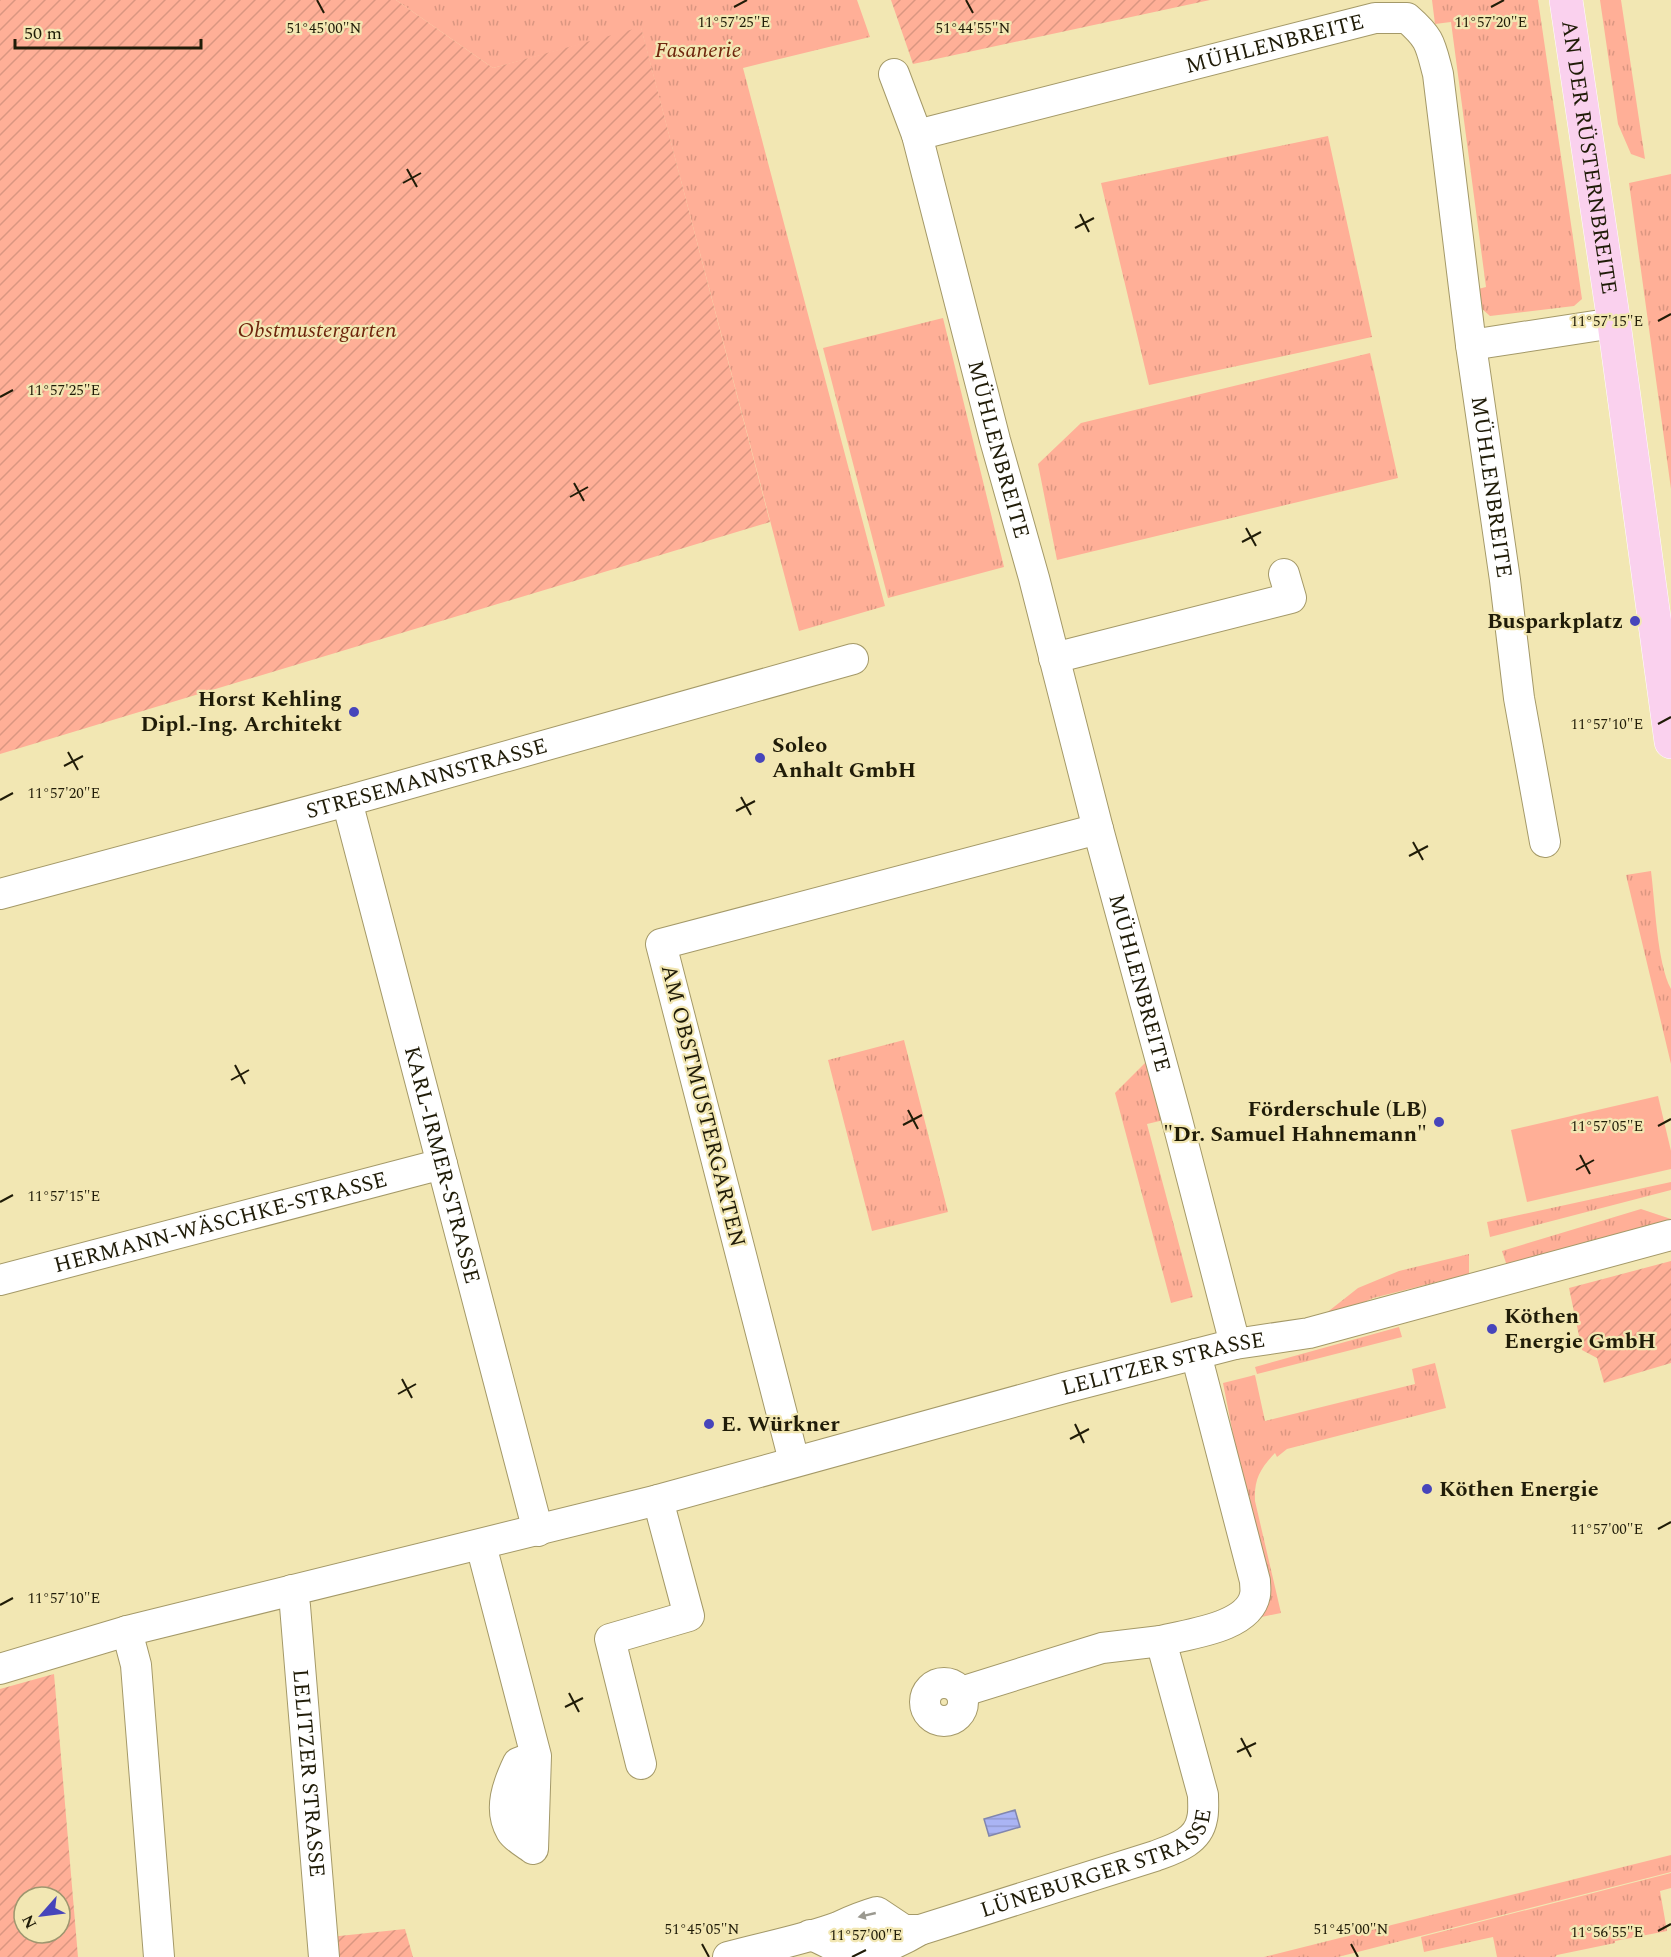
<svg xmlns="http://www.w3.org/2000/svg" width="1671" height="1957" viewBox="0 0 1671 1957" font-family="Spectral,serif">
  <defs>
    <pattern id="grass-tufts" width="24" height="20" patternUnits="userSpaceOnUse" patternTransform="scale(1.5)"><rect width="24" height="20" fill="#ffaf97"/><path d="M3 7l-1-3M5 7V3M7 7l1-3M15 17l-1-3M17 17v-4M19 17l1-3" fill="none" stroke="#da9681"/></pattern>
    <pattern id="garden-furrows" width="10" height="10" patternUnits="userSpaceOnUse" patternTransform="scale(1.5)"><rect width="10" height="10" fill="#ffaf97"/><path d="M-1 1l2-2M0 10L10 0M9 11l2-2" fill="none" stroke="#da9681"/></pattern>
    <pattern id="water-rules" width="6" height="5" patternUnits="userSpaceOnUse" patternTransform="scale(1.5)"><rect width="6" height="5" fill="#aab4f4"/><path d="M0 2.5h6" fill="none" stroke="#929ad0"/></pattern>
  </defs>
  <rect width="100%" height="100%" fill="#f2e7b3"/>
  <!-- grass -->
  <path fill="url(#grass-tufts)" d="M 396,0 L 857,0 L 870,37 L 743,68 L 885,606 L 799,631 L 641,28 L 493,68 Z
    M 1432,0 L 1538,0 L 1582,299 L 1574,306 L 1490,316 L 1481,308 L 1478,289 L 1486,287 L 1451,22 L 1435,24 Z
    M 1600,0 L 1621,0 L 1645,159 L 1631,154 L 1618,124 Z
    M 1328,136 L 1372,337 L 1149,385 L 1101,183 Z
    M 1671,174 L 1671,489 L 1629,183 Z
    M 943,318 L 1004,567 L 888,598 L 823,348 Z
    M 1370,353 L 1398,478 L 1057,560 L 1038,464 L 1081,423 Z
    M 1651,871 C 1655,902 1657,963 1671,989 L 1671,1064 L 1626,875 Z
    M 904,1040 L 948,1212 L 872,1231 L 828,1060 Z
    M 1148,1060 L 1164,1120 L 1147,1124 L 1193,1297 L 1171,1303 L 1115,1093 Z
    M 1671,1182 L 1671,1190 L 1490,1237 L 1487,1222 Z
    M 1641,1209 L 1671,1219 L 1671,1221 L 1507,1266 L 1502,1251 Z
    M 1469,1254 L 1469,1274 L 1373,1298 L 1340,1314 L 1325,1314 L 1358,1288 L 1399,1271 Z
    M 1399,1327 L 1402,1337 L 1257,1374 L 1255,1367 Z
    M 1435,1363 L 1446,1408 L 1287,1449 L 1277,1457 L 1275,1453 C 1260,1469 1254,1479 1255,1501 L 1281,1613 L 1252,1619 L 1239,1465 L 1223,1383 L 1255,1375 L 1265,1421 L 1415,1384 L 1412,1369 Z
    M 1671,1855 L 1671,1872 L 1338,1957 L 1264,1957 Z
    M 1671,1873 L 1671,1888 L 1660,1891 L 1667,1931 L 1615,1941 L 1615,1943 L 1557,1955 L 1555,1957 L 1497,1957 L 1493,1937 L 1424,1952 L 1421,1937 Z"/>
  <!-- garden -->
  <path fill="url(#garden-furrows)" fill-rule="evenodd" d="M 0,0 L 396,0 L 493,68 L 641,27 L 770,522 L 0,754 Z
    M 891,0 L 1210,0 L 913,64 Z
    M 1671,1261 L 1671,1363 L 1604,1383 L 1597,1358 L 1582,1350 L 1569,1288 Z
    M 54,1674 L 78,1957 L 0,1957 L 0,1689 ZM 24,1897 L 60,1897 L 60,1933 L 24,1933 Z
    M 405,1929 L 413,1957 L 332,1957 L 330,1937 Z"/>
  <!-- pitch -->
  <path fill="#ffaf97" d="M 1658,1096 L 1671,1151 L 1671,1169 L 1527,1202 L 1511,1130 Z"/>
  <!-- water -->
  <path fill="url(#water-rules)" stroke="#8186ad" stroke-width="1.5" d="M 1015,1810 L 1020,1827 L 989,1836 L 984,1819 Z"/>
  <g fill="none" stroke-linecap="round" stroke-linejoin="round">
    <defs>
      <g id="minor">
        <path id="s1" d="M 894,74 L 917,135 L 995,440 L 1034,578 L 1098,829 L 1177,1120 L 1235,1344"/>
        <path id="s2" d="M 917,135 L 1375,18 L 1407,18 C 1431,39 1430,44 1438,74 L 1471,345 L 1505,580 L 1519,698 L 1545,842"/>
        <path d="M 1471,345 L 1614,323"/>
        <path d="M 1054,658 L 1291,598 L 1284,574"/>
        <path id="s3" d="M 347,801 L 538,1531"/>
        <path id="s4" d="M 0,894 L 347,801 L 853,659"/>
        <path id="s5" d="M 0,1280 L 442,1164"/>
        <path d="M 794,1461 L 661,944 L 1098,829"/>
        <path d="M 481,1545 L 536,1756 L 518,1763 C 508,1784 498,1809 511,1831 C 515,1838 527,1844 533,1849 L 536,1756"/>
        <path id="s6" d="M 292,1590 L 295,1606 L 324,1957"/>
        <path d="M 127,1631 L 136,1665 L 159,1957"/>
        <path id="s7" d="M 0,1669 L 127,1631 L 658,1500 L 1064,1388 L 1235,1344 L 1309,1333 L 1671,1235"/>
        <circle cx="944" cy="1702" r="19"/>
        <path d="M 961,1692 L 1102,1648 L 1161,1641"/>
        <path d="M 641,1764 L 610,1639 L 689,1616 L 658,1500"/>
        <path id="s8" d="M 810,1935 C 823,1939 832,1946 845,1951 C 870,1957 900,1942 920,1930 L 1155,1856 C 1174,1849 1198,1842 1202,1819 C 1204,1812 1203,1803 1203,1795 L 1161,1641 C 1187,1634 1249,1628 1255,1595 C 1256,1591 1255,1585 1255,1581 L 1196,1354"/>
        <path d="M 728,1957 C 764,1947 803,1940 838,1927 C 851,1921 863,1916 877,1912 L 904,1930 L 920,1930"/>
      </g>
      <g id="major">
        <path id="s9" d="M 1566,0 L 1614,323 L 1671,742"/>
      </g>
    </defs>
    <!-- minor casing -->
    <use href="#minor" stroke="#a49968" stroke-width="32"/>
    <!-- major casing -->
    <use href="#major" stroke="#fff" stroke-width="34"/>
    <!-- minor -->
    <use href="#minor" stroke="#fff" stroke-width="30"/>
    <!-- major -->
    <use href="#major" stroke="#fad1ee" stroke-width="33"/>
  </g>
  <!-- one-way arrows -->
  <defs><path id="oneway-solid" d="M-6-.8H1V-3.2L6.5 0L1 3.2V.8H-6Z" transform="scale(1.5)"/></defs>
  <use fill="#9b9990" href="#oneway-solid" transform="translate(867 1915) rotate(167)"/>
  <!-- ticks -->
  <path fill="none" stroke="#201c08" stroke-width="2" d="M 317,0 L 324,13M 966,0 L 973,13M 734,7 L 747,0M 1491,7 L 1504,0M 407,169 L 417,187M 403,183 L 421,173M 1080,214 L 1089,232M 1075,228 L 1094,218M 1658,321 L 1671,314M 0,397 L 13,390M 574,483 L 584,501M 570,497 L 588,487M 1246,528 L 1256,546M 1242,542 L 1261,532M 1658,724 L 1671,717M 68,752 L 78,770M 64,766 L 83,756M 741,797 L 751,815M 0,800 L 13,793M 736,811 L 755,801M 1413,842 L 1423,860M 1409,856 L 1428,846M 235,1065 L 245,1084M 231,1080 L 249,1070M 908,1110 L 918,1129M 903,1125 L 922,1115M 1658,1126 L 1671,1119M 1580,1155 L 1590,1174M 1576,1170 L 1594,1160M 0,1202 L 13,1195M 402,1379 L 412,1398M 398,1394 L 416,1384M 1075,1424 L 1084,1443M 1070,1439 L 1089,1429M 1658,1529 L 1671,1522M 0,1605 L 13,1598M 569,1693 L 579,1712M 565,1707 L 583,1698M 1241,1738 L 1251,1757M 1237,1752 L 1256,1743M 1658,1931 L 1671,1924M 702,1944 L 709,1957M 1351,1944 L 1358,1957M 852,1957 L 866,1950"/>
  <!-- markers -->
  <g fill="#4745bb" stroke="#f2e7b3" stroke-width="2">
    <circle cx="1635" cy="621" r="6"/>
    <circle cx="354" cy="712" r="6"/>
    <circle cx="760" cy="758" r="6"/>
    <circle cx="1439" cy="1122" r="6"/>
    <circle cx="1492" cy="1329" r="6"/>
    <circle cx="709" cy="1424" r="6"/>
    <circle cx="1427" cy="1489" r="6"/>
  </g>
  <g text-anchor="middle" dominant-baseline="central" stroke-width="4.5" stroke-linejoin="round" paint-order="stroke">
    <!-- street labels -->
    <g font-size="22" fill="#201c08" stroke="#f2e7b3">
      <text stroke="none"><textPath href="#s2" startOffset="369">MÜHLENBREITE</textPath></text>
      <text stroke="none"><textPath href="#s9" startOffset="159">AN DER RÜSTERNBREITE</textPath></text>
      <text stroke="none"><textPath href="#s1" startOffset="390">MÜHLENBREITE</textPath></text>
      <text stroke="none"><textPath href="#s2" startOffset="987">MÜHLENBREITE</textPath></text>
      <text stroke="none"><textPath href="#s4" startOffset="442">STRESEMANNSTRASSE</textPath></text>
      <text stroke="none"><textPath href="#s1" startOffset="942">MÜHLENBREITE</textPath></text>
      <text transform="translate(703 1106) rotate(76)">AM OBSTMUSTERGARTEN</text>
      <text stroke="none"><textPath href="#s3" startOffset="376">KARL-IRMER-STRASSE</textPath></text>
      <text stroke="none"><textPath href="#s5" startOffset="228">HERMANN-WÄSCHKE-STRASSE</textPath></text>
      <text stroke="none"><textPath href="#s7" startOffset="1203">LELITZER STRASSE</textPath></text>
      <text stroke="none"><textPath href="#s6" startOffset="184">LELITZER STRASSE</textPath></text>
      <text stroke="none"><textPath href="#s8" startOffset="310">LÜNEBURGER STRASSE</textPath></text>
    </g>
    <!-- park labels -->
    <g font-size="22" font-style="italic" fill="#6e250d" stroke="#f2e7b3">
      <text x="698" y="50">Fasanerie</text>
      <text x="317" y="330">Obstmustergarten</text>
    </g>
    <!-- poi labels -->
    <g font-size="22" font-weight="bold" fill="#201c08" stroke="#f2e7b3" text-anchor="start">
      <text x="1623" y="621" text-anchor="end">Busparkplatz</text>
      <text x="342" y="699" text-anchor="end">Horst Kehling<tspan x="342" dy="25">Dipl.-Ing. Architekt</tspan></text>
      <text x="772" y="745">Soleo<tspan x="772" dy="25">Anhalt GmbH</tspan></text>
      <text x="1427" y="1109" text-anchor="end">Förderschule (LB)<tspan x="1427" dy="25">"Dr. Samuel Hahnemann"</tspan></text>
      <text x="1504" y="1316">Köthen<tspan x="1504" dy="25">Energie GmbH</tspan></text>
      <text x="721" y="1424">E. Würkner</text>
      <text x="1439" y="1489">Köthen Energie</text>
    </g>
  </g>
  <g font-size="15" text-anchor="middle" fill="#201c08" stroke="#f2e7b3" stroke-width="4.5" stroke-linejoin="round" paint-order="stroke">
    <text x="734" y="27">11°57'25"E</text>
    <text x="1491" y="27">11°57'20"E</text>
    <text x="324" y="33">51°45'00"N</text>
    <text x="973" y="33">51°44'55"N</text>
    <text x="1607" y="326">11°57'15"E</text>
    <text x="64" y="395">11°57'25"E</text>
    <text x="1607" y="729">11°57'10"E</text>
    <text x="64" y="798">11°57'20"E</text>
    <text x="1607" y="1131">11°57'05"E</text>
    <text x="64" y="1201">11°57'15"E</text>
    <text x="1607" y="1534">11°57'00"E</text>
    <text x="64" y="1603">11°57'10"E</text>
    <text x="702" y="1934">51°45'05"N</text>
    <text x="1351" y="1934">51°45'00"N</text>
    <text x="1607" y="1937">11°56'55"E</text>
    <text x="866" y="1940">11°57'00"E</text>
  </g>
  <!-- north arrow -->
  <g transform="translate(42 1915) rotate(242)"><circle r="28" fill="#f2e7b3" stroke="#9e966f" stroke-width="1.5"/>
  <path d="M0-4.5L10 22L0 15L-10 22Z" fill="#4745bb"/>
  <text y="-9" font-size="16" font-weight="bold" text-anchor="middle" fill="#201c08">N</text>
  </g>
  <!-- scale -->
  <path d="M15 39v9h186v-9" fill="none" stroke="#201c08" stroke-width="3"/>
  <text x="24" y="39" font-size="18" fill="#201c08" stroke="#f2e7b3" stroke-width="4.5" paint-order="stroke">50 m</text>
</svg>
